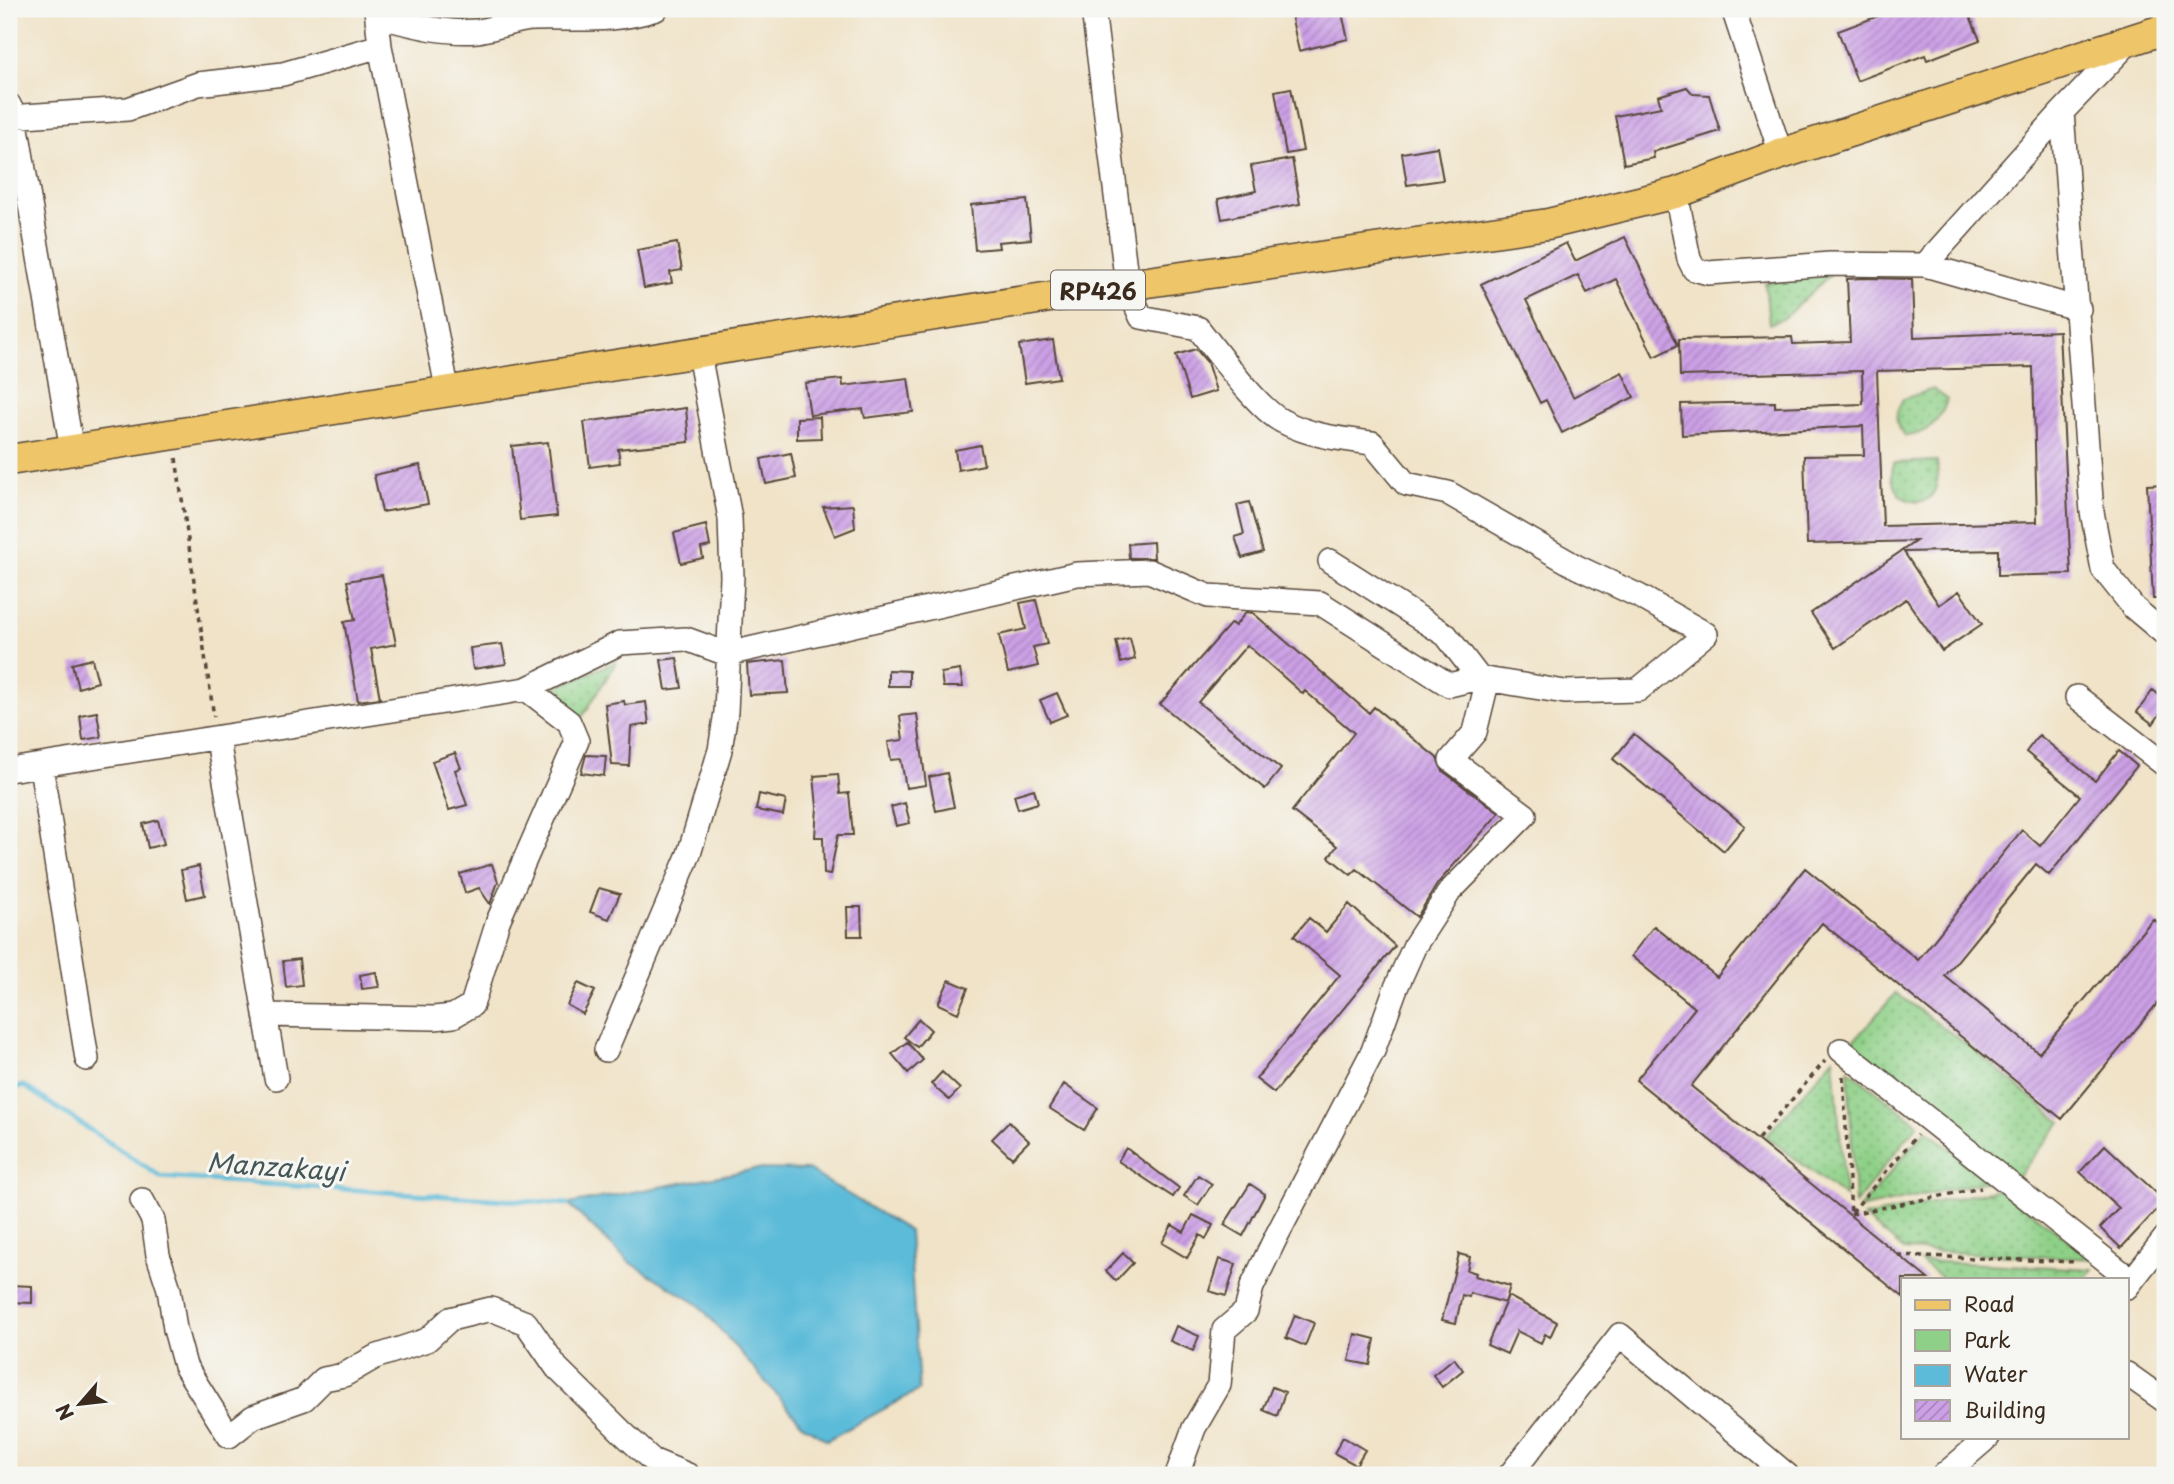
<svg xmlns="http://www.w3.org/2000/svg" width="2174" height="1484" viewBox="0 0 2174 1484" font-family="'Playpen Sans',sans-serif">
  <defs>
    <pattern id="green-dots" width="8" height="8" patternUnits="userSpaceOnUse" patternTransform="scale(1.75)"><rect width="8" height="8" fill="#8ed087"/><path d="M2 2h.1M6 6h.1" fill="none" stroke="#75a96e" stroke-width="1.8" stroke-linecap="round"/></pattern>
    <pattern id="building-hatch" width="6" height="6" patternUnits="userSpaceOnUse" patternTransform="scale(1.75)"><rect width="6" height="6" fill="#cca0e6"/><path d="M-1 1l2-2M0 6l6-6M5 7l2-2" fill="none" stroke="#a783ba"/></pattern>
  </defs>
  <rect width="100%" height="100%" fill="#f6f6f2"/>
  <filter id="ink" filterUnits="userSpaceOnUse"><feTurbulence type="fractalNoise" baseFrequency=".0143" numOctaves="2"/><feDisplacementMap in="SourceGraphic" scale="14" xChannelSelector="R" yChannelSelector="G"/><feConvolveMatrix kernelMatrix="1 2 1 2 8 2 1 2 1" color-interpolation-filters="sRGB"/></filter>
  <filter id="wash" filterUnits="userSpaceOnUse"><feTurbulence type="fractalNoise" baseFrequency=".00686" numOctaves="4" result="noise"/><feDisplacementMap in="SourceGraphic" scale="28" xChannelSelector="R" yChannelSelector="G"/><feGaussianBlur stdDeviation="1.57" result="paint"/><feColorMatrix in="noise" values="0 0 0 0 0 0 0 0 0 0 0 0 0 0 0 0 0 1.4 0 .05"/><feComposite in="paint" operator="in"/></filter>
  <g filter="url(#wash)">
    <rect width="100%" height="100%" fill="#f0e3c8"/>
    <!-- green -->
    <path fill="url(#green-dots)" stroke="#647d52" stroke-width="2" d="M 1834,271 L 1783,319 L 1769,324 L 1765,283 Z
      M 1933,389 L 1947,399 C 1942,419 1927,435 1906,436 C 1892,425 1895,412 1903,399 Z
      M 1937,461 C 1940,488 1933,513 1900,496 L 1892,478 L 1893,463 Z
      M 617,661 L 583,716 L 573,719 L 545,692 Z
      M 1896,993 L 1977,1052 L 2061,1122 L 2015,1180 L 1849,1046 Z
      M 1834,1058 L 1845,1197 L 1766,1136 Z
      M 1848,1069 L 1918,1124 L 1855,1204 Z
      M 1926,1130 L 1991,1180 L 1859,1209 Z
      M 1999,1189 L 2096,1259 L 1904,1250 L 1864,1217 Z
      M 1920,1261 L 2093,1269 L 2084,1279 L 1943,1279 Z"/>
    <!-- water -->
    <path fill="#5bbbd9" stroke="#4b727c" stroke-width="2" d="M 756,1169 L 808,1170 L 909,1231 L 919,1390 L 827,1440 L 803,1425 L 699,1305 L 628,1261 L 568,1204 Z"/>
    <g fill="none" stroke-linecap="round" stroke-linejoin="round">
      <!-- stream -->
      <path stroke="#5bbbd9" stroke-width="5" d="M 9,1089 L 24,1086 L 161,1177 L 568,1204"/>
    </g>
    <g id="blocks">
      <!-- building -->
      <path fill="url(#building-hatch)" fill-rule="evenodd" d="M 1318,9 L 1341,9 L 1348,39 L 1299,51 L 1291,15 Z
        M 1897,9 L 1967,9 L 1980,40 L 1927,60 L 1925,55 L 1857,81 L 1838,31 Z
        M 1687,87 L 1693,94 L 1709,95 L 1720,131 L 1653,152 L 1654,158 L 1624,164 L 1615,116 L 1661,107 L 1658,96 Z
        M 1291,88 L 1303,151 L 1286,154 L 1275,91 Z
        M 1437,147 L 1443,180 L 1407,185 L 1402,153 Z
        M 1292,159 L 1300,204 L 1222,219 L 1218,199 L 1256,191 L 1251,166 Z
        M 1027,200 L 1031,239 L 998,242 L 999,248 L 975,250 L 971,205 Z
        M 1625,237 L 1678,345 L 1654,357 L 1616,279 L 1587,293 L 1578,275 L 1526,300 L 1573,397 L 1622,372 L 1634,397 L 1562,433 L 1546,400 L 1540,403 L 1481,284 L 1566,243 L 1575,261 Z
        M 677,243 L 682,270 L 670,272 L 672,283 L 644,288 L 637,250 Z
        M 1863,278 L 1912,279 L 1914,337 L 2059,331 L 2071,574 L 1998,576 L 1998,550 L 1904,552 L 1939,605 L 1959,591 L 1982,624 L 1942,651 L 1906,599 L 1835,648 L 1811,613 L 1916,541 L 1807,544 L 1804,456 L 1864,455 L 1863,426 L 1682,435 L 1681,404 L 1775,402 L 1775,407 L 1863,404 L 1862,371 L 1680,376 L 1679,339 L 1792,337 L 1793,344 L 1850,342 L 1847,279 ZM 2033,367 L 2037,522 L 1883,526 L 1877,371 Z
        M 1053,340 L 1059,378 L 1025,383 L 1019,345 Z
        M 1196,349 L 1207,362 L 1216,391 L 1190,399 L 1176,355 Z
        M 908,378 L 913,412 L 865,418 L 863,409 L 810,415 L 805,383 L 842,379 L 843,386 Z
        M 686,408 L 689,442 L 618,449 L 620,463 L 590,467 L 584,422 Z
        M 820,417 L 821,438 L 797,439 L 797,418 Z
        M 548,442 L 557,516 L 520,520 L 512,446 Z
        M 980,445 L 984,465 L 958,470 L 955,450 Z
        M 791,453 L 796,478 L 766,484 L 761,459 Z
        M 420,465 L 428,504 L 382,512 L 374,475 Z
        M 2165,484 L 2165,599 L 2153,599 L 2147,485 Z
        M 1249,502 L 1263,552 L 1242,558 L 1235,537 L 1244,534 L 1237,505 Z
        M 853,505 L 855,528 L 835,536 L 823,507 Z
        M 706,525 L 710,546 L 701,548 L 703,558 L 681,563 L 674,533 Z
        M 1153,542 L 1154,558 L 1129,558 L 1128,544 Z
        M 382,575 L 396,644 L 371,649 L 380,698 L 358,701 L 344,622 L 355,620 L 347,581 Z
        M 1036,600 L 1047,644 L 1033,647 L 1038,666 L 1008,673 L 999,635 L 1026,629 L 1020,603 Z
        M 1246,612 L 1253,613 L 1369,713 L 1374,707 L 1437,758 L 1443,771 L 1499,813 L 1438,883 L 1417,917 L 1357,869 L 1351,875 L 1329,857 L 1337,846 L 1292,811 L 1354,733 L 1305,691 L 1303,694 L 1247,645 L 1198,702 L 1281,769 L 1265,789 L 1160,704 L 1231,623 L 1235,626 Z
        M 1130,638 L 1135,659 L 1121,663 L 1116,641 Z
        M 502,644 L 506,664 L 473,669 L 470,648 Z
        M 677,658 L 682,688 L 666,690 L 661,660 Z
        M 92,659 L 98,682 L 78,688 L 72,664 Z
        M 785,660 L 788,693 L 749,695 L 747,664 Z
        M 888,670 L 909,671 L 909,686 L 888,686 Z
        M 960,670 L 963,687 L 943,687 L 941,673 Z
        M 2153,690 L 2165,700 L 2165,707 L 2153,724 L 2137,712 Z
        M 1057,693 L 1067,715 L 1050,722 L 1040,700 Z
        M 624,701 L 625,705 L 646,702 L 649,724 L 631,727 L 629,766 L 612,765 L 605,704 Z
        M 97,712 L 101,737 L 83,740 L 80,715 Z
        M 917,714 L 926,785 L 906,788 L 901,759 L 891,760 L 888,742 L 903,740 L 900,716 Z
        M 1634,734 L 1745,826 L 1724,851 L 1613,759 Z
        M 2039,735 L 2095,781 L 2119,751 L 2137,766 L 2049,875 L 2036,864 L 1945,976 L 2039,1053 L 2153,919 L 2165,930 L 2165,994 L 2062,1119 L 1822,923 L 1691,1086 L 1928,1279 L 1903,1279 L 1903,1297 L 1636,1080 L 1695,1008 L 1631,956 L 1654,926 L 1717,977 L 1805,868 L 1918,960 L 2022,830 L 2040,846 L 2080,796 L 2026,752 Z
        M 455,753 L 461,768 L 455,770 L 467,805 L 449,810 L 432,761 Z
        M 586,755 L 606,756 L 604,776 L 581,773 Z
        M 947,773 L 954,807 L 936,811 L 929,777 Z
        M 838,774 L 840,794 L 849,793 L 853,835 L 838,835 L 830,875 L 824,874 L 823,837 L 815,837 L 817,807 L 814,776 Z
        M 1034,789 L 1038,803 L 1018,809 L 1014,795 Z
        M 759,794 L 786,800 L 783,815 L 756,810 Z
        M 905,803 L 910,823 L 896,826 L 891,807 Z
        M 158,820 L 164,844 L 148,848 L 143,824 Z
        M 492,864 L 498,882 L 490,904 L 479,888 L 465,893 L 460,874 Z
        M 199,866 L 205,895 L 187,899 L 181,870 Z
        M 599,888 L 620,894 L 609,919 L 590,912 Z
        M 1349,904 L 1395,946 L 1274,1093 L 1256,1079 L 1340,975 L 1294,936 L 1309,918 L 1326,932 Z
        M 847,907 L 861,907 L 862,936 L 848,936 Z
        M 299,959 L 302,985 L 286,987 L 283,961 Z
        M 376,972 L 379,987 L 362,989 L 360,975 Z
        M 949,980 L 968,988 L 958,1013 L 938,1004 Z
        M 578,983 L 595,991 L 583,1014 L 567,1005 Z
        M 919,1019 L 931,1030 L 917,1047 L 904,1037 Z
        M 907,1042 L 923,1060 L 908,1073 L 892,1054 Z
        M 942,1072 L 960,1089 L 949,1100 L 931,1084 Z
        M 1064,1084 L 1098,1108 L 1084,1130 L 1049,1108 Z
        M 1009,1122 L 1029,1141 L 1012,1158 L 992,1139 Z
        M 2105,1145 L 2165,1201 L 2121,1248 L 2100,1228 L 2119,1208 L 2080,1172 Z
        M 1126,1148 L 1179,1188 L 1173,1197 L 1118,1161 Z
        M 1198,1175 L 1212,1184 L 1198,1205 L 1184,1196 Z
        M 1250,1184 L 1265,1194 L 1243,1236 L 1224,1225 Z
        M 1193,1215 L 1213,1225 L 1206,1239 L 1200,1235 L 1187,1258 L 1162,1243 L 1172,1225 L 1184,1232 Z
        M 1123,1253 L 1133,1263 L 1116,1281 L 1106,1271 Z
        M 1459,1254 L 1470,1257 L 1467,1270 L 1476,1273 L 1475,1276 L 1510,1286 L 1505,1303 L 1508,1296 L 1557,1322 L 1550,1337 L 1545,1334 L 1541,1343 L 1517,1331 L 1507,1354 L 1487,1345 L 1505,1303 L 1470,1293 L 1469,1297 L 1462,1295 L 1456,1323 L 1442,1320 Z
        M 1219,1259 L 1236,1264 L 1226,1296 L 1209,1291 Z
        M 9,1285 L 32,1286 L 32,1303 L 9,1302 Z
        M 1295,1315 L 1314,1323 L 1305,1346 L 1286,1338 Z
        M 1176,1326 L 1199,1336 L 1193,1351 L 1170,1341 Z
        M 1355,1334 L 1375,1339 L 1370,1365 L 1349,1361 Z
        M 1454,1358 L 1463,1370 L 1442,1387 L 1433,1375 Z
        M 1272,1387 L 1285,1392 L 1277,1416 L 1263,1410 Z
        M 1343,1437 L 1365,1450 L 1356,1465 L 1334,1453 Z"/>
    </g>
  </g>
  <g filter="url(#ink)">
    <use href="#blocks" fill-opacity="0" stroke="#564638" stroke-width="2"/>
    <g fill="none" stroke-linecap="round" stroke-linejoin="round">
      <defs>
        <path id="minor" d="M 376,9 L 380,46 L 448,393
          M 1733,9 L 1781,154
          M 377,16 C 409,24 443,34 477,31 C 496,29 515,19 535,19 C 579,18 612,23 656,9
          M 2127,44 L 2062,112 L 2092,512 L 2103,569 L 2134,608 L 2165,634
          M 9,105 L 15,117 L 72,450
          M 9,117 L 128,109 L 198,84 L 283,74 L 380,46
          M 1676,193 L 1689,259 L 1694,269 L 1708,273 L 1830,264 L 1925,265 L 2079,309
          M 1925,265 L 2062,112
          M 2077,697 L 2165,765
          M 218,740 L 276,1078
          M 41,766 L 87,1059
          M 9,770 L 526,689 L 620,643 L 686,639 L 727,654 L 1077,574 L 1149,571 L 1208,596 L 1320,603 L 1449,685 L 1479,678 L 1565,692 L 1638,690 L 1706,634 L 1639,596 L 1577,567 L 1448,493 L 1406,484 L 1372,443 C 1340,439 1310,436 1282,421 C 1258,409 1216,351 1198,328 L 1141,317 L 1127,285 L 1093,9
          M 265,1015 L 434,1018 L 453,1016 L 472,1005 L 498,921 L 577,741 L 569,722 L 526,689
          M 606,1050 L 689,854 L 720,750 L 726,712 L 732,577 L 730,518 L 699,354
          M 1841,1050 L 2132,1281
          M 142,1200 L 153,1220 L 158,1255 L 169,1289 L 175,1329 L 185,1366 L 229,1436 L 253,1417 L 304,1399 L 324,1379 L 344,1375 L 375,1357 L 427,1340 L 450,1319 L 491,1309 L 526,1323 L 557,1368 L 623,1433 L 652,1460 L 688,1475
          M 2127,1287 L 2165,1238
          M 2127,1374 L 2165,1401
          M 1177,1475 L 1194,1428 L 1219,1385 L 1224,1330 L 1246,1311 L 1252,1287 L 1276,1237 L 1373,1051 L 1395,990 L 1415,945 L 1450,891 L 1525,815 L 1451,760 L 1475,732 L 1486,687 L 1446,635 L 1330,561
          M 1510,1475 L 1620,1335 L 1787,1475
          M 1944,1475 L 1988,1437"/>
        <path id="major" d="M 9,460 L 1127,285 L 1548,224 L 1676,193 L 1781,154 L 2165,29"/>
      </defs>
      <!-- minor casing -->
      <use href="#minor" stroke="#564638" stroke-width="26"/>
      <!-- major casing -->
      <use href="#major" stroke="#564638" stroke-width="33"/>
      <!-- path -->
      <path stroke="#564638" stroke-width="3.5" stroke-dasharray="5 5" stroke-linecap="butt" d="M 176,458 L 214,717
        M 1843,1076 L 1851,1214
        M 1758,1139 L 1825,1061
        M 1852,1212 L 1917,1135
        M 1851,1214 L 1981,1188
        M 1898,1255 L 2077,1262"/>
      <!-- minor -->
      <use href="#minor" stroke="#fff" stroke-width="23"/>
      <!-- major -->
      <use href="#major" stroke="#eec569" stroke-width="30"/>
    </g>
  </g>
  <g text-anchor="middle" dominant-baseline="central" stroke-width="6" stroke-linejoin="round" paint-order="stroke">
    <!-- shield labels -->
    <rect fill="#f6f6f2" stroke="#73675e" stroke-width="2" x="1051" y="270.5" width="94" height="39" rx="5"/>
    <g font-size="23" font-weight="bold" fill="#3b2a1e">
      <text x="1098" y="290">RP426</text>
    </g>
    <!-- water labels -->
    <g font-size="26" font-style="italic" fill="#455656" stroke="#f6f6f2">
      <text transform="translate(276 1166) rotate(4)">Manzakayi</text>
    </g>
  </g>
  <!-- margin -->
  <rect width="2174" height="1484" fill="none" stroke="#f6f6f2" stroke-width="35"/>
  <!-- legend -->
  <rect x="1901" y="1278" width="228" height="161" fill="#f6f6f2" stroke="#aba49d" stroke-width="2"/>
  <rect x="1915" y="1300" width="35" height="10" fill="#eec569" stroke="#aba49d" stroke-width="2"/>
  <text x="1964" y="1312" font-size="21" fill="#3b2a1e">Road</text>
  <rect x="1915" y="1330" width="35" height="21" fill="#8ed087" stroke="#aba49d" stroke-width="2"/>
  <text x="1964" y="1348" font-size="21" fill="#3b2a1e">Park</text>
  <rect x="1915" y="1365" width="35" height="21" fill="#5bbbd9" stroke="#aba49d" stroke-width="2"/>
  <text x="1964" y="1382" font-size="21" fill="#3b2a1e">Water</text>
  <rect x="1915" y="1400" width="35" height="21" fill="url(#building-hatch)" stroke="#aba49d" stroke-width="2"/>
  <text x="1964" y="1418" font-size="21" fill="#3b2a1e">Building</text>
  <!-- north arrow -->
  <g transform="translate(80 1404) rotate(242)" stroke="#f6f6f2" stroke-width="5" paint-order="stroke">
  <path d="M0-5L12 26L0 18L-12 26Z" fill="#3b2a1e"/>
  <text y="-10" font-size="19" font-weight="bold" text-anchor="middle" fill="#3b2a1e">N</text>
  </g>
</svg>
